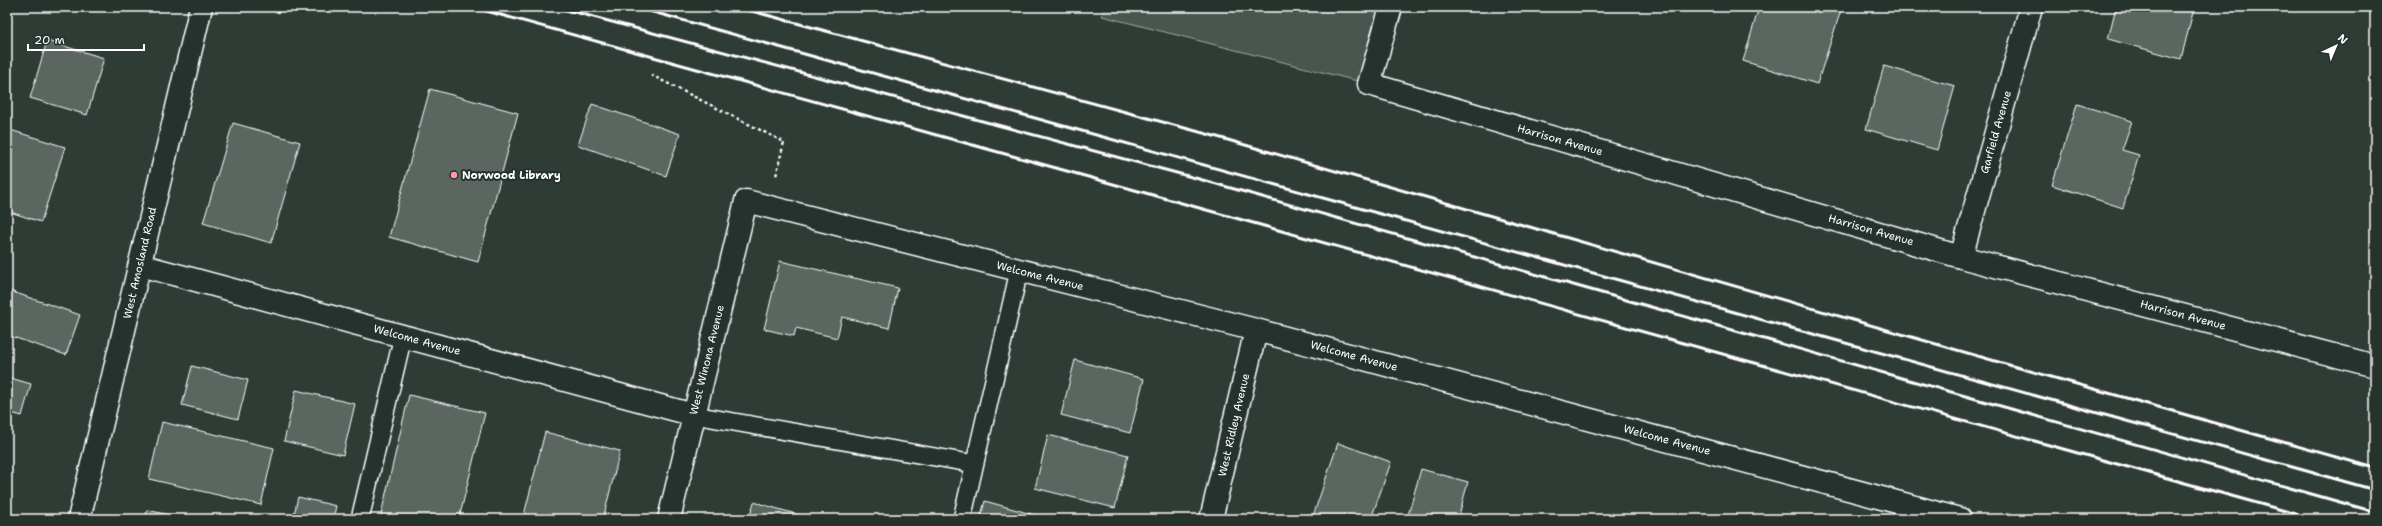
<svg xmlns="http://www.w3.org/2000/svg" width="2382" height="526" viewBox="0 0 2382 526" font-family="'Shantell Sans',sans-serif">
  <rect width="100%" height="100%" fill="#2f3b35"/>
  <filter id="ink" filterUnits="userSpaceOnUse"><feTurbulence type="fractalNoise" baseFrequency=".025" numOctaves="2"/><feDisplacementMap in="SourceGraphic" scale="8" xChannelSelector="R" yChannelSelector="G"/><feConvolveMatrix kernelMatrix="1 2 1 2 8 2 1 2 1" color-interpolation-filters="sRGB"/></filter>
  <g filter="url(#ink)">
    <!-- green -->
    <path fill="#4a544f" stroke="#a4aaa7" d="M 1104,7 L 1391,7 L 1369,84 L 1102,16 Z"/>
    <!-- building -->
    <path fill="#5b6661" stroke="#fff" d="M 1759,7 L 1842,7 L 1817,84 L 1743,61 Z
      M 2116,7 L 2176,7 L 2193,12 L 2181,59 L 2108,39 Z
      M 47,41 L 104,58 L 87,115 L 30,98 Z
      M 1884,66 L 1955,86 L 1937,150 L 1866,129 Z
      M 430,89 L 518,113 L 478,262 L 389,237 Z
      M 592,104 L 680,134 L 666,176 L 578,145 Z
      M 2077,104 L 2132,121 L 2122,150 L 2139,155 L 2123,208 L 2052,185 Z
      M 233,123 L 300,142 L 271,243 L 203,223 Z
      M 7,129 L 65,147 L 41,222 L 7,211 Z
      M 780,261 L 898,288 L 889,328 L 842,317 L 837,338 L 796,328 L 794,336 L 764,329 Z
      M 7,290 L 80,315 L 66,355 L 7,335 Z
      M 1075,360 L 1144,379 L 1130,433 L 1061,415 Z
      M 192,366 L 248,380 L 238,419 L 182,405 Z
      M 7,377 L 31,384 L 22,416 L 11,413 L 7,427 Z
      M 296,390 L 355,404 L 343,455 L 284,441 Z
      M 409,395 L 485,413 L 459,519 L 380,519 Z
      M 162,422 L 274,448 L 261,505 L 149,479 Z
      M 545,432 L 620,451 L 603,519 L 523,519 Z
      M 1048,435 L 1128,455 L 1115,508 L 1035,488 Z
      M 1338,443 L 1391,462 L 1371,519 L 1312,519 Z
      M 1421,469 L 1468,482 L 1458,519 L 1407,519 Z
      M 298,497 L 336,506 L 333,519 L 293,519 Z
      M 985,501 L 1049,519 L 980,519 Z
      M 754,502 L 813,519 L 749,519 Z
      M 147,510 L 188,519 L 145,519 Z"/>
    <g fill="none" stroke-linecap="round" stroke-linejoin="round">
      <defs>
        <path id="lane" d="M 694,415 L 975,464
          M 360,519 L 403,336
          M 962,519 L 1019,271"/>
        <path id="street" d="M 1391,7 L 1369,84 L 1961,257 L 2375,366
          M 1961,257 L 2031,7
          M 140,265 L 694,415
          M 669,519 L 746,201 L 1256,330 L 1960,519
          M 1211,519 L 1256,330"/>
        <path id="secondary" d="M 79,519 L 201,7"/>
      </defs>
      <!-- lane casing -->
      <use href="#lane" stroke="#fff" stroke-width="20"/>
      <!-- street casing -->
      <use href="#street" stroke="#fff" stroke-width="25"/>
      <!-- secondary casing -->
      <use href="#secondary" stroke="#fff" stroke-width="25"/>
      <!-- path -->
      <path stroke="#fff" stroke-width="2.5" stroke-dasharray="3 3" stroke-linecap="butt" d="M 259,7 L 281,12 L 282,7
        M 651,75 L 784,142 L 776,176"/>
      <!-- lane -->
      <use href="#lane" stroke="#26332d" stroke-width="17"/>
      <!-- street -->
      <use href="#street" stroke="#26332d" stroke-width="22"/>
      <!-- secondary -->
      <use href="#secondary" stroke="#26332d" stroke-width="22"/>
      <!-- rail -->
      <path stroke="#fff" stroke-width="3" d="M 472,7 L 1038,163 L 2314,519
        M 556,7 L 1199,179 L 2375,512
        M 635,7 L 2375,490
        M 737,7 L 1207,134 L 2016,367 L 2375,468"/>
    </g>
  </g>
  <!-- markers -->
  <circle fill="#ff9aa2" stroke="#26332d" stroke-width="1.5" cx="454" cy="175" r="4"/>
  <g text-anchor="middle" dominant-baseline="central" stroke-width="4" stroke-linejoin="round" paint-order="stroke">
    <!-- street labels -->
    <g font-size="11" fill="#fff" stroke="#26332d">
      <text transform="translate(1996 132) rotate(-74)">Garfield Avenue</text>
      <text transform="translate(1560 140) rotate(16)">Harrison Avenue</text>
      <text transform="translate(1871 230) rotate(16)">Harrison Avenue</text>
      <text transform="translate(140 263) rotate(-77)">West Amosland Road</text>
      <text transform="translate(1040 276) rotate(14)">Welcome Avenue</text>
      <text transform="translate(2183 315) rotate(15)">Harrison Avenue</text>
      <text transform="translate(417 340) rotate(15)">Welcome Avenue</text>
      <text transform="translate(1354 356) rotate(15)">Welcome Avenue</text>
      <text transform="translate(707 360) rotate(-76)">West Winona Avenue</text>
      <text transform="translate(1234 425) rotate(-77)">West Ridley Avenue</text>
      <text transform="translate(1667 440) rotate(15)">Welcome Avenue</text>
    </g>
    <!-- poi labels -->
    <g font-size="11" font-weight="bold" fill="#fff" stroke="#26332d" text-anchor="start">
      <text x="462" y="175">Norwood Library</text>
    </g>
  </g>
  <!-- margin -->
  <rect width="2382" height="526" fill="none" stroke="#26332d" stroke-width="24"/>
  <rect x="12" y="12" width="2358" height="502" fill="none" stroke="#fff" stroke-width="1.5" filter="url(#ink)"/>
  <!-- north arrow -->
  <g transform="translate(2336 46) rotate(44)" stroke="#26332d" stroke-width="3" paint-order="stroke">
  <path d="M0-3L7 15L0 10L-7 15Z" fill="#ffffff"/>
  <text y="-6" font-size="11" font-weight="bold" text-anchor="middle" fill="#ffffff">N</text>
  </g>
  <!-- scale -->
  <path d="M28 44v6h116v-6" fill="none" stroke="#ffffff" stroke-width="2"/>
  <text x="34" y="44" font-size="12" fill="#ffffff" stroke="#26332d" stroke-width="3" paint-order="stroke">20 m</text>
</svg>
